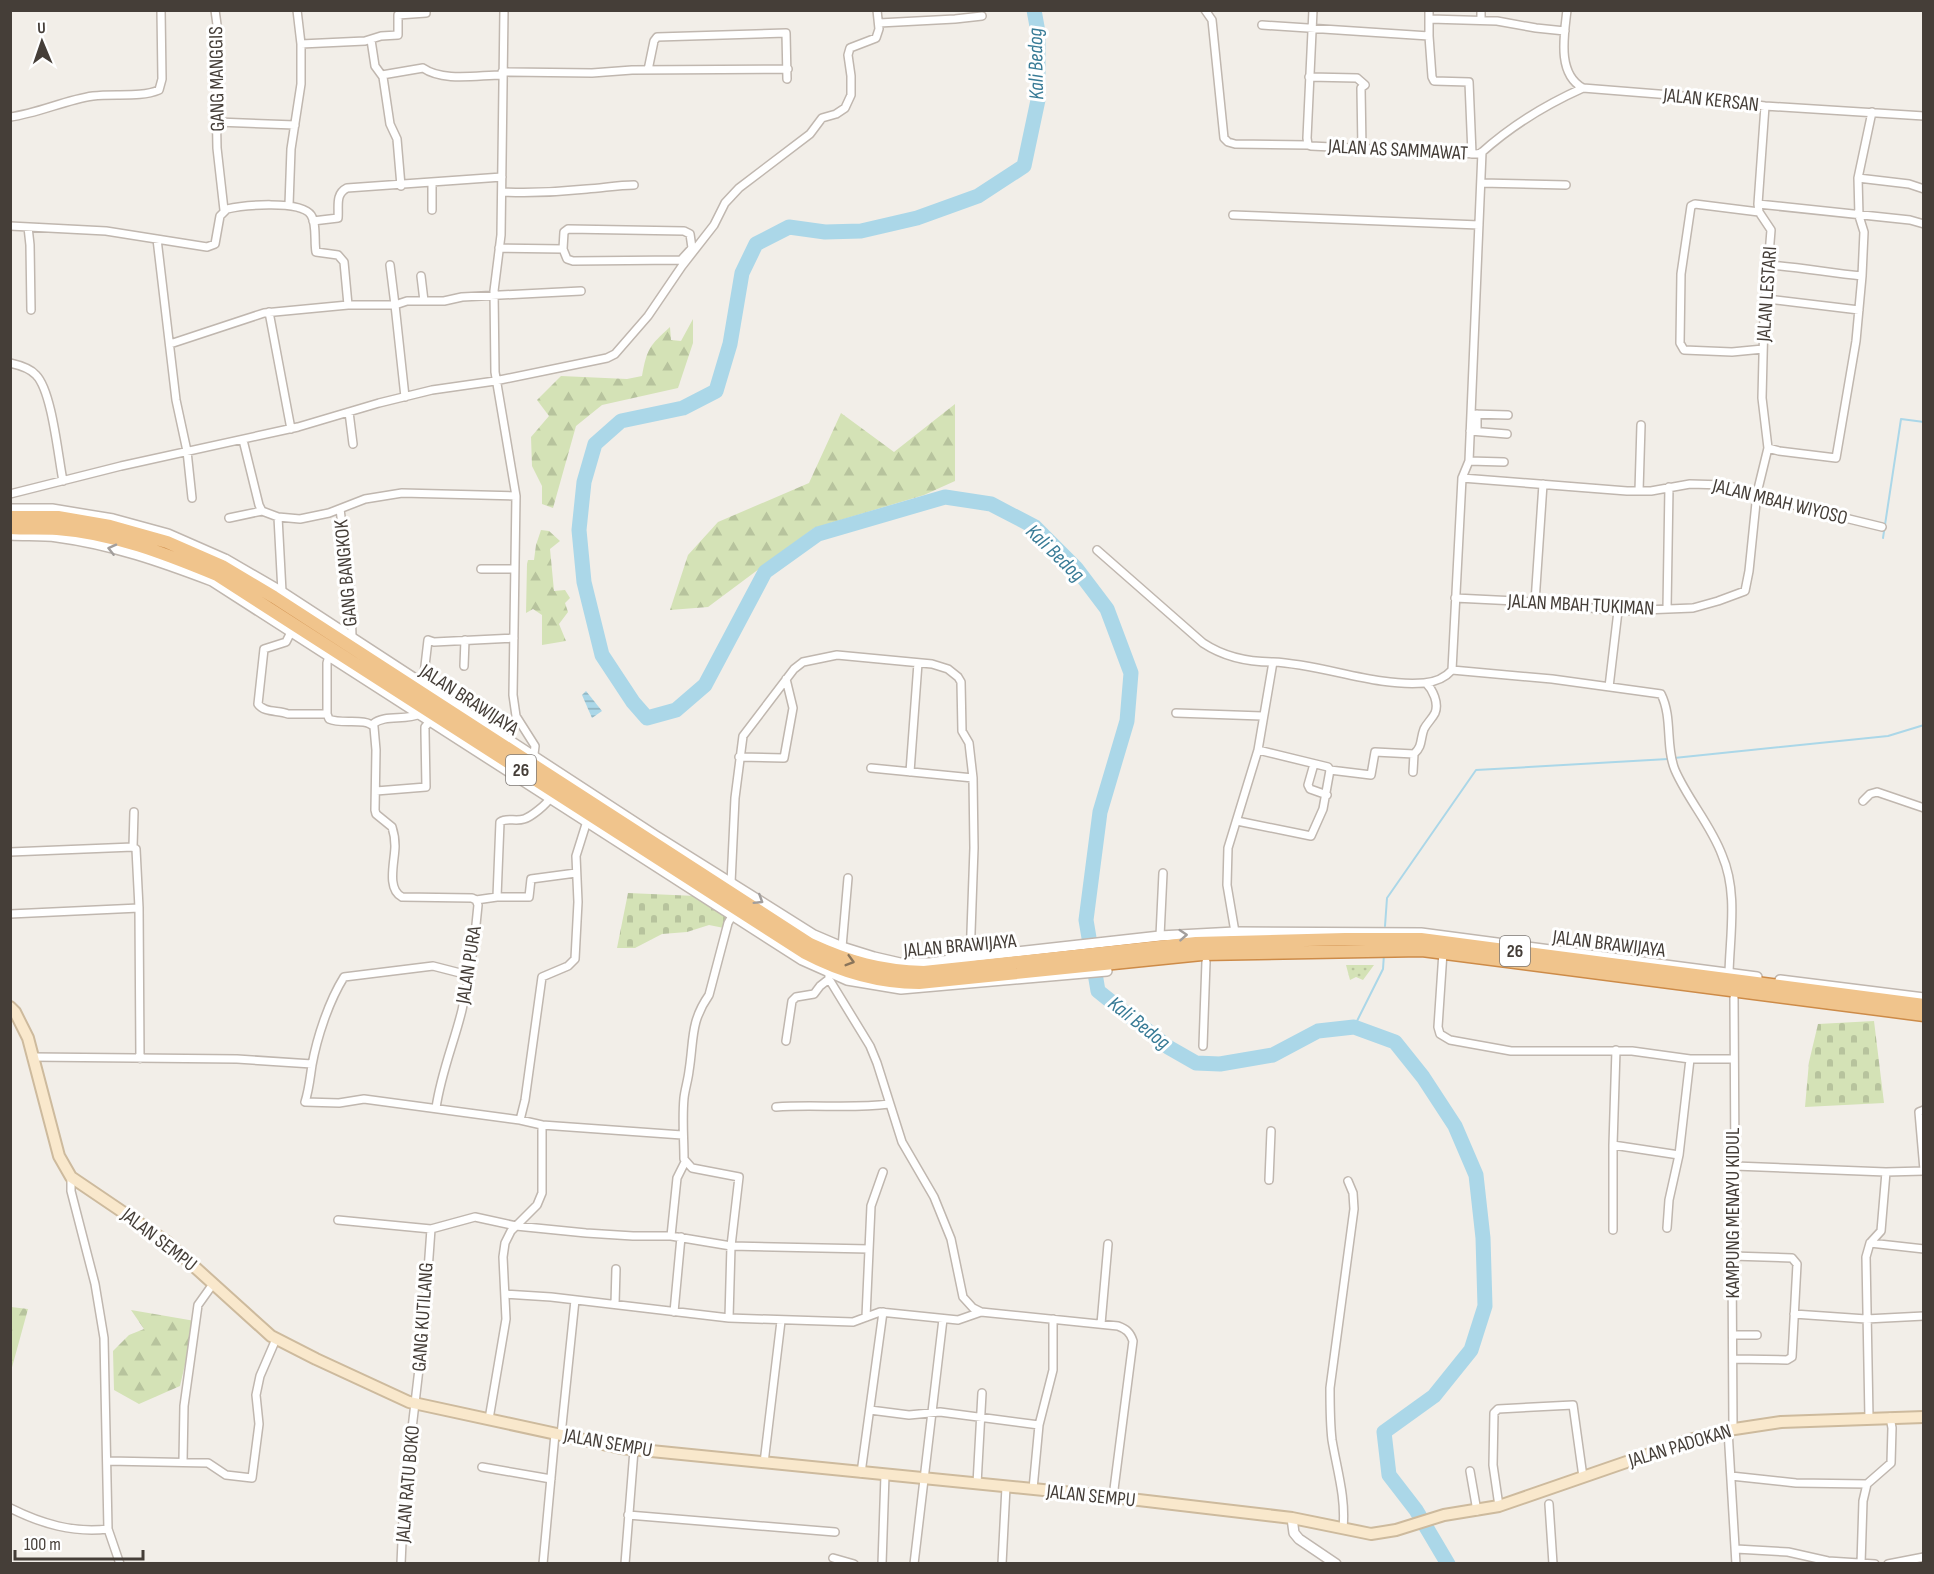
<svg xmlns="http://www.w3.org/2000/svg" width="1934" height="1574" viewBox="0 0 1934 1574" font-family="'Sofia Sans Condensed',sans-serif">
  <defs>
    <pattern id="forest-firs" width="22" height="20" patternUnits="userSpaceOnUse" patternTransform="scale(1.5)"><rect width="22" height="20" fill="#d4e2b6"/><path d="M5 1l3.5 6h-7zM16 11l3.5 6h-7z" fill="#b7c39d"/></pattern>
    <pattern id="cemetery-stones" width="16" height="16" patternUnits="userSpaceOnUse" patternTransform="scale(1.5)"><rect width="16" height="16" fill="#d4e2b6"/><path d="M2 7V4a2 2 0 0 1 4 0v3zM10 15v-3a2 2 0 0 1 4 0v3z" fill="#b7c39d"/></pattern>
    <pattern id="park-dots" width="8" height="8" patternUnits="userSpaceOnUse" patternTransform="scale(1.5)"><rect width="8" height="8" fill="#d4e2b6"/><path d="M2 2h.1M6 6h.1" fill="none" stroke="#b7c39d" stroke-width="1.8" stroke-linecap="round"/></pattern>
    <pattern id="water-rules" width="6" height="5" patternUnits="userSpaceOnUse" patternTransform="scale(1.5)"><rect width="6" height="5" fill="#abd7e8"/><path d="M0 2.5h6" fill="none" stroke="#8db0bd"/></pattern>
  </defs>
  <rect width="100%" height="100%" fill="#f2eee8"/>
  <!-- forest -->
  <path fill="url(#forest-firs)" d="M 693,319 L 693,343 L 678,388 L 602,405 L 576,426 L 553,508 L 542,504 L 542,486 L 532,466 L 531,437 L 549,416 L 537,400 L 561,376 L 627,379 L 642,376 C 647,349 649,346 670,327 L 671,340 L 681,341 Z
    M 955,404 L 955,481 L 924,495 L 814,528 L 708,607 L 670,610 L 688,555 L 718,522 L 809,483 L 841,413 L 894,452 Z
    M 541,530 L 549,531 L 560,541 L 550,549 L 554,591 L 565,590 L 570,598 L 565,603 L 568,612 L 559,624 L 566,641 L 542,645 L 542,615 L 533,609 L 526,613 L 527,564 L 528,560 L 534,560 L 536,545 Z
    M 11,1307 L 28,1309 L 11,1371 L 10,1307 Z
    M 131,1310 L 195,1321 L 180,1386 L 139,1404 L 114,1390 L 113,1351 L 129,1335 L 144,1329 Z"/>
  <!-- cemetery -->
  <path fill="url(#cemetery-stones)" d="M 628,893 L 696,896 L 709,907 L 726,917 L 724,928 L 709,925 L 687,932 L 662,934 L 635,948 L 617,948 Z
    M 1874,1021 L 1884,1103 L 1805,1107 L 1809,1062 L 1818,1024 Z"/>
  <!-- park -->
  <path fill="url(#park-dots)" d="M 1346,965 L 1374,965 L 1363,980 L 1356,977 L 1350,980 Z"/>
  <!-- water -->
  <path fill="url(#water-rules)" d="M 586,691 L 602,711 L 592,718 L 582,695 Z"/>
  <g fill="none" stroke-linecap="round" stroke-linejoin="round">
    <!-- stream -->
    <path stroke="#abd7e8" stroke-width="2" d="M 1883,538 L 1901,419 L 1924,422
      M 1674,758 L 1888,736 L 1924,725
      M 1385,926 L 1387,898 L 1476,770 L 1668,759
      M 1354,1027 L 1383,969 L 1384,954"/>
    <!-- river -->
    <path stroke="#abd7e8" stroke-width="15" d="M 1034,10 L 1038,32 L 1038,100 L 1024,166 L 978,196 L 917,218 L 861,231 L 825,232 L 789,227 L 756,244 L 742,273 L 730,344 L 716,391 L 683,408 L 621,421 L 595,444 L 584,482 L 579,530 L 584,582 L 602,655 L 633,702 L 647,718 L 676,710 L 705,685 L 765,572 L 818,534 L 945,497 L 991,504 L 1035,527 L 1076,568 L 1107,609 L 1131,673 L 1127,721 L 1100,812 L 1086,920 L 1098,991 L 1168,1047 L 1196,1063 L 1220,1064 L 1273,1055 L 1318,1031 L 1354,1027 L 1395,1042 L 1423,1077 L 1455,1126 L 1476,1175 L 1483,1238 L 1485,1306 L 1471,1350 L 1434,1396 L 1384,1432 L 1389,1475 L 1416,1510 L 1448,1564"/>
    <defs>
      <path id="minor" d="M 215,10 L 218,32 L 215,44 L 217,148 L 224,210
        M 504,10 L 501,235 L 494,291 L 495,372 L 516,496 L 513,695 L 516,716 L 535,746 L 534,754
        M 1205,10 L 1212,20 L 1224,138 L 1228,142 L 1235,144 L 1308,145
        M 1313,10 L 1307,138 L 1308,145 L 1311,146 L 1477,154 L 1481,153 C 1510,127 1547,104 1583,88
        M 1429,10 L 1429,36 L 1432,77 L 1434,81 L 1469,82 L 1472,154
        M 1567,10 C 1564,36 1557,74 1583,88 L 1683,96 L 1765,106 L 1924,116
        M 1430,19 L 1497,21 L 1536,28 L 1565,31
        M 1481,20 L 1481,10
        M 879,23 L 955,19 L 982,16
        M 1262,25 L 1429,36
        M 371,40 L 375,66 L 383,77 L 390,124 L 397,139 L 401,186
        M 301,44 L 365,41 L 381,36 L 398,35 L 398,15 L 426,13 L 426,10
        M 648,70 L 654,41 L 657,37 L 786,33 L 787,79
        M 502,72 L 592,73 L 632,70 L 788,69
        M 382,75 L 423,68 C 443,82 478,75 502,75
        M 1309,77 L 1357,78 L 1365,85 L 1361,88 L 1362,149
        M 1765,106 L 1758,204 L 1759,212 L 1771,230 L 1764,317 L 1762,398 L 1768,448
        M 10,117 C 39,113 65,100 93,96 C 114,93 140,98 159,90 L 162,79 L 161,10
        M 217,122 L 295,125
        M 1858,178 L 1909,184 L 1924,189
        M 432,182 L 432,210
        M 1481,183 L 1566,185
        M 502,192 C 530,193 559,192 587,189 C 603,188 618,185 634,185
        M 1758,204 L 1910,220 L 1924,224
        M 289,205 L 291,149 L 301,84 L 301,44 L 297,10
        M 1759,212 L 1695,204 L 1691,206 L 1681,274 L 1680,343 L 1684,350 L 1732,352 L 1763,349
        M 1233,215 L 1479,225
        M 313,221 L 338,218 C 339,206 335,194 347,188 L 502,177
        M 10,226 L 106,231 L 207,247 L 215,244 L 220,216 L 227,209 C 243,205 301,200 311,215 C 317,224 314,242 316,252 L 338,255 L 344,262 L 348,305 L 395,305 L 405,397
        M 28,227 L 30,245 L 31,310
        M 568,229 L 684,231 L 690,234 L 692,248 L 681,260 L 573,261 L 567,259 L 563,249 L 564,232 Z
        M 157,239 L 176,400 L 187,451 L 192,498
        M 499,248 L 563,249
        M 390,265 L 395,305 L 407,301 L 444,301 L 462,297 L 581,291
        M 1769,265 C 1800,267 1830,273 1862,276
        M 421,276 L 424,301
        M 1767,299 L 1859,310
        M 269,312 L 291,429
        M 170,344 L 264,313 L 348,305
        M 10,363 C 19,365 30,368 36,375 C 52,391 58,456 63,481
        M 349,412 L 353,444
        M 1471,414 L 1508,415
        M 1470,431 L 1507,434
        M 1477,431 L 1477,414
        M 243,440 L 259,505 L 262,511 L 278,517 L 300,519 L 329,513 L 365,499 L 402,493 L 516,496
        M 1469,461 L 1504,462
        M 1462,478 L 1627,491 L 1651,491 L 1690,484 L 1725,485 L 1757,493 L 1800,507 L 1882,527
        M 1639,491 L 1641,425
        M 10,494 L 121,466 L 298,427 L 379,403 L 432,390 L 495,381 L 607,358 L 615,354 L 648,316 L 682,266 L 714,225 L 725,203 L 739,188 L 810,134 L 822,118 L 836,114 L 845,108 L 851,95 L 851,76 L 848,55 L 850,48 L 876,38 L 879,29 L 877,10
        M 340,509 L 351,597 L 352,638
        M 278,517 L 282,592
        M 229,518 L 262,511
        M 1097,550 L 1203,643 C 1224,657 1248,662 1273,662
        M 481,569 L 514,569
        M 1455,598 L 1535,602 L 1618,611 L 1693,608 L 1718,601 L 1745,591 L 1749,571 L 1757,493 L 1768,448 L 1779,451 L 1836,458 L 1856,341 L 1862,276 L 1864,232 L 1859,216 L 1858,178 L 1872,112
        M 1535,602 L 1543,484
        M 1667,609 L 1669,487
        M 291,632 L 286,642 L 264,649 L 258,704 C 264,713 279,710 288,714 L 327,714
        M 329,656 L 327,663 L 327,714 L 329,719 C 342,725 365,717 374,727 L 376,750 L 375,810 L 376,814 L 392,827 C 394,833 395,840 395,846 C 395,861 386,889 402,897 L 472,898 L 476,900 L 478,905 C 475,940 470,975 462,1010 C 454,1043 441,1073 436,1108
        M 464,666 L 465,640
        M 1452,670 L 1552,679 L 1661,694 C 1673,718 1665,746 1675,770 C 1688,800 1711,825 1722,855 C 1738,892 1730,934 1729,973
        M 423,683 L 428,640 L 434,642 L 514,638
        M 1609,687 L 1618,611
        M 1176,713 L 1262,716
        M 373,724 C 385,714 405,721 420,714
        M 1258,750 L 1328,767 L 1330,770 L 1371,775 L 1375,752 L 1414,754 C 1423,746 1420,739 1424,729 C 1427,723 1432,719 1435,713 C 1439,703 1433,690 1426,683
        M 739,757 L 784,758 L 793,708 L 786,679
        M 1314,764 L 1308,785 L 1310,789 L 1327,795
        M 871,768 L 973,778
        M 910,772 L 918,663
        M 1413,772 L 1414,754
        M 376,791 L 426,787 L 425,732 L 425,727 L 430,721
        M 1863,801 L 1870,794 L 1877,792 L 1924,808
        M 134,812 L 133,847 L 136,849 L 139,908 L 140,1059
        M 1237,821 L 1311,836 L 1323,809 L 1330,770
        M 10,852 L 133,847
        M 731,883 L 735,798 L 743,736 L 794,669 L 803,662 L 837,655 L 932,664 L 948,669 L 958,677 L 961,682 L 962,731 L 969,743 L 973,778 L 974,848 L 970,960
        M 497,897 L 500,822 C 507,817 515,822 524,819 C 531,817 547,804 550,798
        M 476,900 L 497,897 L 529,897 L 531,879 L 576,873
        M 10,914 L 139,908
        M 732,916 L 728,923 L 709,995 C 690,1022 694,1040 689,1071 C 688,1080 685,1089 684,1098 C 682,1119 684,1139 684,1159 L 692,1168 L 739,1177 L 731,1246 L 729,1318 L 853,1322 L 880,1312 L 958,1320 L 981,1312
        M 1235,932 L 1227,885 L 1228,848 L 1258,750 L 1273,662 C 1322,664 1375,687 1424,683 C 1435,682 1445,678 1452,670 L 1462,478 L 1469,461 L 1482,152
        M 1160,936 L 1163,873
        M 842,947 L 848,878
        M 1443,952 L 1438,1027 L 1440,1034 L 1450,1040 L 1511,1051 L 1632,1051 L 1690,1059 L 1734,1059
        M 829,973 L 829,979 L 870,1046 L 877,1063 L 902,1142 L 934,1197 L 951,1239 L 963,1297 L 973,1308 L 981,1312 L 1118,1326 C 1126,1329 1130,1332 1133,1341 L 1113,1497
        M 468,975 L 433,966 L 344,977 C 329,1001 317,1037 312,1065 C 310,1078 309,1090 305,1102 L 339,1103 L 364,1099 L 520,1120 L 542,1125 L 542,1193 L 537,1205 L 511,1231 L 505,1243 L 503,1257 L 506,1319 L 489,1419
        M 786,1041 L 792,1001 L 796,997 L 814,994 L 820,986 L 829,979
        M 1203,1046 L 1206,962
        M 32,1057 L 237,1059 L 312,1064
        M 776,1107 C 814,1104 851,1109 889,1104
        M 1924,1110 L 1919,1112 L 1924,1170
        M 520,1120 L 525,1100 L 542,977 L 568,966 L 575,959 L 578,902 L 576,856 L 587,821
        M 542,1125 L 682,1135
        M 1613,1145 L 1679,1155
        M 685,1162 L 677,1178 L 671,1236 L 731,1246 L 869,1249
        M 1735,1166 L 1886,1172 L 1924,1171
        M 71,1177 L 71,1191 L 95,1284 L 104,1338 L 108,1529 L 120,1564
        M 1269,1180 L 1271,1131
        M 338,1220 L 431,1229 L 475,1217 L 516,1226 L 586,1233 L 633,1236 L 671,1236
        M 1667,1228 L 1669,1200 L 1679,1155 L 1690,1059
        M 1613,1230 L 1613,1145 L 1616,1050
        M 1870,1243 L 1924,1249
        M 1732,1256 L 1792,1258 L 1797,1264 L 1792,1357 L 1787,1360 L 1734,1359
        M 505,1294 L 551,1297 L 729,1318
        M 615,1304 L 616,1269
        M 674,1312 L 681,1237
        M 1794,1314 L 1866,1319 L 1924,1316
        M 866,1317 L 871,1206 L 883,1172
        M 1101,1324 L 1108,1244
        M 1733,1335 L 1757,1335
        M 870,1410 L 909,1415 L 940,1412 L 1039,1425
        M 1869,1418 L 1866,1257 L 1870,1243 L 1881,1231 L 1886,1172
        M 1733,1429 L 1732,1256 L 1735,1166 L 1734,998
        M 1728,1430 L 1736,1564
        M 561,1435 L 575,1300
        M 108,1461 L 208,1463 L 226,1475 L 252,1478 L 259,1424 L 256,1395 L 260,1376 L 276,1339
        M 183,1461 L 184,1406 L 198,1305 L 213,1284
        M 764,1463 L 781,1321
        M 482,1467 L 551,1479
        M 1470,1471 L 1477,1511
        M 861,1473 L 883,1312
        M 1731,1476 L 1796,1483 L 1867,1484
        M 977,1484 L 982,1393
        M 1033,1489 L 1039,1425 L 1053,1370 L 1053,1319
        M 1549,1504 L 1553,1564
        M 1499,1506 L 1493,1465 L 1494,1413 L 1498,1409 L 1573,1405 L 1583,1477
        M 10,1508 C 42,1524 73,1533 108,1529
        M 628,1515 L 835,1532
        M 1343,1528 C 1346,1498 1337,1470 1332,1440 C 1330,1423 1330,1406 1330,1388 L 1354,1209 L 1353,1193 L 1348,1181
        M 1736,1549 L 1788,1552 L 1828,1561 L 1875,1564
        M 833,1558 L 854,1564
        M 401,1564 L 404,1497 L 424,1326 L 431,1229
        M 543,1564 L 555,1434
        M 625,1564 L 634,1450
        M 882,1564 L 885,1475
        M 914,1564 L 943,1319
        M 1002,1564 L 1006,1487
        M 1861,1564 L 1863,1501 L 1867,1484 L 1891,1463 L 1892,1428 L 1890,1417
        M 1888,1564 L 1924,1557"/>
      <path id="tertiary" d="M 10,509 L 52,509 L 113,519 L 168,534 L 225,559 L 282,592 L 656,836 L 814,935 L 842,947 L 874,957 L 900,963 L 930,963 L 970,957 L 1160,936 L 1235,932 L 1421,933 L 1757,977
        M 10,535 C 26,536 42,535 57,537 C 111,544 162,562 212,581 L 802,960 L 847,980 L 901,989 L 1107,971
        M 1780,980 L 1924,998
        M 1292,1518 L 1294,1533 L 1299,1539 L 1336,1564"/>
      <path id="secondary" d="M 10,1007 L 15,1012 L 28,1038 L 59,1156 L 71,1177 L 167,1242 L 271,1336 L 316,1359 L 409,1402 L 621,1448 L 1113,1497 L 1292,1518 L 1371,1534 L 1396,1530 L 1444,1515 L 1499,1506 L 1693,1439 L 1728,1430 L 1781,1422 L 1924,1417"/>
      <path id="trunk" d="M 10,517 L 58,517 L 110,526 L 167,542 L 222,566 L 274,597 L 810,944 C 849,962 881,971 924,972 L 1196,943 L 1345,939 L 1421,939 L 1924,1005
        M 10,528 C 26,529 42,528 57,529 C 113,533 166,554 217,575 L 805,953 C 841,972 878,983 919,983 L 1202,954 L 1422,950 L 1924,1015"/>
    </defs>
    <!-- minor casing -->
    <use href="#minor" stroke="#c0b7af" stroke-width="10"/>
    <!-- tertiary casing -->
    <use href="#tertiary" stroke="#c0b7af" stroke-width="12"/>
    <!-- secondary casing -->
    <use href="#secondary" stroke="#cdba9d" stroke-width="14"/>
    <!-- trunk casing -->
    <use href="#trunk" stroke="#cd8b48" stroke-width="15"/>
    <!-- minor -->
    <use href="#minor" stroke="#fff" stroke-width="7"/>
    <!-- tertiary -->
    <use href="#tertiary" stroke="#fff" stroke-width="9"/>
    <!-- secondary -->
    <use href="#secondary" stroke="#f9e8cc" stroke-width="10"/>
    <!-- trunk -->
    <use href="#trunk" stroke="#f0c48c" stroke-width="12"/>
  </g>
  <!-- one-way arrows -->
  <defs><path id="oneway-chevron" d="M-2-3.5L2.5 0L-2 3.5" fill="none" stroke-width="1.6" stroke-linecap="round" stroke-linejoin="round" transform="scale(1.5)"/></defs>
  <g stroke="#a29e9c">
    <use href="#oneway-chevron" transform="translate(112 549) rotate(-166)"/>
    <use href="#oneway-chevron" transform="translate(759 900) rotate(32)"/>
    <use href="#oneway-chevron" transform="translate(1183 935) rotate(-4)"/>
  </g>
  <use stroke="#89745a" href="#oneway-chevron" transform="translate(850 961) rotate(16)"/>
  <g text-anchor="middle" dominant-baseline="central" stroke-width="6" stroke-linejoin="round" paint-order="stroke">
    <!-- shield labels -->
    <g fill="#fff" stroke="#7d7874" stroke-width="1.5">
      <rect x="506" y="755" width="30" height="30" rx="4.5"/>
      <rect x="1500" y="936" width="30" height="30" rx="4.5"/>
    </g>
    <g font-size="18" font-weight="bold" fill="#453e38">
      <text x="521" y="770">26</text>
      <text x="1515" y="951">26</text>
    </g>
    <!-- street labels -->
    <g font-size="20" fill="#453e38" stroke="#fff">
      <text transform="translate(217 79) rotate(-91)">GANG MANGGIS</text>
      <text transform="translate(1711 100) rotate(6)">JALAN KERSAN</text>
      <text transform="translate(1398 150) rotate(3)">JALAN AS SAMMAWAT</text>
      <text transform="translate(1767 294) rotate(-86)">JALAN LESTARI</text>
      <text transform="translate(1780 502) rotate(14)">JALAN MBAH WIYOSO</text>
      <text transform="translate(346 573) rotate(-95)">GANG BANGKOK</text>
      <text transform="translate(1581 605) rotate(3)">JALAN MBAH TUKIMAN</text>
      <text transform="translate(469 700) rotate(33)">JALAN BRAWIJAYA</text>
      <text transform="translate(1609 944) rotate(7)">JALAN BRAWIJAYA</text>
      <text transform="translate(960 946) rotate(-5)">JALAN BRAWIJAYA</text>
      <text transform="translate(469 965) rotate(-81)">JALAN PURA</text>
      <text transform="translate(1733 1213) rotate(-90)">KAMPUNG MENAYU KIDUL</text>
      <text transform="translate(159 1240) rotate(38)">JALAN SEMPU</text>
      <text transform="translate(423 1317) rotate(-86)">GANG KUTILANG</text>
      <text transform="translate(608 1443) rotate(10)">JALAN SEMPU</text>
      <text transform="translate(1680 1446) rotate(-17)">JALAN PADOKAN</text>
      <text transform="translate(408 1484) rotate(-85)">JALAN RATU BOKO</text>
      <text transform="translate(1091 1496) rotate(6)">JALAN SEMPU</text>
    </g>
    <!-- water labels -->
    <g font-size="21" font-style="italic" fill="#387b96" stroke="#fff">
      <text transform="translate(1036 64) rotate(-91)">Kali Bedog</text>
      <text transform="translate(1055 553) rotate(44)">Kali Bedog</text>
      <text transform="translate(1139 1023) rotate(38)">Kali Bedog</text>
    </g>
  </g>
  <!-- border -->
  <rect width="1934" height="1574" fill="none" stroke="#453e38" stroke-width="24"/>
  <!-- north arrow -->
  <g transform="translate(42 42) rotate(358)" stroke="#ffffff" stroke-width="4.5" paint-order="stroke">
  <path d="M0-4.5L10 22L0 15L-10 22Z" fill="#453e38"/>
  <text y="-9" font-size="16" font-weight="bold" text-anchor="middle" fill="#453e38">U</text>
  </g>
  <!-- scale -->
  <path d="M15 1550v9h128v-9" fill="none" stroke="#453e38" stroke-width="3"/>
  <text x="24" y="1550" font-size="18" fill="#453e38" stroke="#ffffff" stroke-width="4.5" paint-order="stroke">100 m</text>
</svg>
